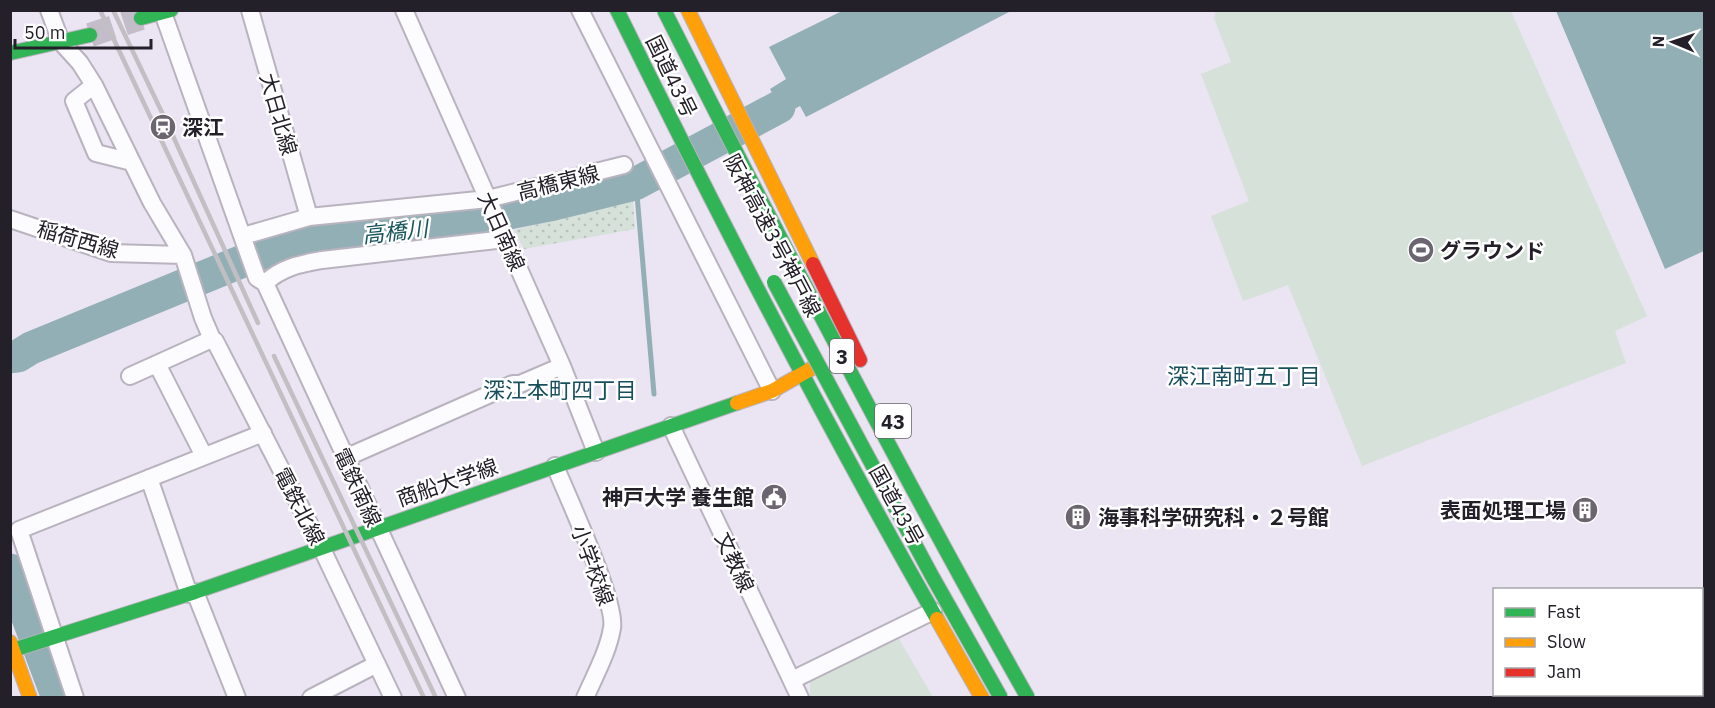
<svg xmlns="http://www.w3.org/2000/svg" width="1715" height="708" viewBox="0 0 1715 708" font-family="'IBM Plex Sans','Noto Sans JP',sans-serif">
  <defs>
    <pattern id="park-dots" width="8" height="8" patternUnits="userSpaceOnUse" patternTransform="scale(1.5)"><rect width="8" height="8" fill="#d5e1d9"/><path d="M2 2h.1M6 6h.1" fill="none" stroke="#b7c1ba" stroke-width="1.8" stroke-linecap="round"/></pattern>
  </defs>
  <rect width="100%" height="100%" fill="#ebe4f2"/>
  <!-- park -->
  <path fill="url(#park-dots)" d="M 633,201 L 635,229 L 524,249 L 514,230 Z"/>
  <!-- garden -->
  <path fill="#d5e1d9" d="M 1216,11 L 1511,11 L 1647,316 L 1615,331 L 1626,363 L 1362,466 L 1288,285 L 1243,301 L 1211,216 L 1249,201 L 1201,74 L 1231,62 L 1214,18 Z
    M 899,639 L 933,697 L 810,698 L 810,680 Z"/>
  <!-- water -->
  <path fill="#93afb6" d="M 842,11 L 842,10 L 1011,11 L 806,117 L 800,106 L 783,115 L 770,89 L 786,79 L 769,47 Z
    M 1556,11 L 1704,11 L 1704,251 L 1665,269 Z"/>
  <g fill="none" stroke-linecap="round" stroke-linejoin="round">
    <!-- stream -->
    <path stroke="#93afb6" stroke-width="5" d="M 636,183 L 654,394"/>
    <!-- river -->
    <path stroke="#93afb6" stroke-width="33" d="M 10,357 L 18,356 L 31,348 L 289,242 L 444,226 L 554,204 L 635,184 L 779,107
      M 10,570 L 58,698"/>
    <!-- secondary-tunnel -->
    <path stroke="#c3bdca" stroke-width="24" stroke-dasharray="24 12" stroke-linecap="butt" d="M 90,35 L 141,18"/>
    <defs>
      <path id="street" d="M 49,10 L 61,42 L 80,63 L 94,85 L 152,203 L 183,255 L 203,318 L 212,339 L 215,341 L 321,547 L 393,698
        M 250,10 L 309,217
        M 404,10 L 562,366 L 596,452
        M 580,10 L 772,391
        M 163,13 L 257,278 L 265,283 L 457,698
        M 94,85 L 74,101 L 96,153 L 132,162
        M 10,219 L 111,253 L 183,255
        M 243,236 L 309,217 L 488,199 L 624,165
        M 265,283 C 282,267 300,264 322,260 L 505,239
        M 157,364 L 204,456
        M 130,376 L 212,339
        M 671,426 L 800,698
        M 345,458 L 513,384 L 520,384 L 562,366
        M 555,466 C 567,495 617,603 612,628 C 608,652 595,675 585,698
        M 149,478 L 189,594
        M 195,592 L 237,698
        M 792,680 L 933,611
        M 75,698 L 19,530 L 263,433
        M 311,698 L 377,664"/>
      <path id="fast" d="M 617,10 C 718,216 823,420 937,619
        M 141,18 L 171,10
        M 10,53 L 90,35
        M 10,651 L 195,592 L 737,403"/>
      <path id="slow" d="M 688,10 L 813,264
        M 737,403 L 772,391 L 816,366
        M 937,619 L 982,698
        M 10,642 L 30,698"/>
      <path id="jam" d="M 813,264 L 860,360"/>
    </defs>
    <!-- street casing -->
    <use href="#street" stroke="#b8b3be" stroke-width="20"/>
    <!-- fast casing -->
    <use href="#fast" stroke="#b8b3be" stroke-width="16"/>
    <!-- slow casing -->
    <use href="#slow" stroke="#b8b3be" stroke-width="16"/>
    <!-- jam casing -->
    <use href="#jam" stroke="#b8b3be" stroke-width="16"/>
    <!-- street -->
    <use href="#street" stroke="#fcfbfd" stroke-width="16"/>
    <!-- fast -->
    <use href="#fast" stroke="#30b455" stroke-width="14"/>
    <!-- slow -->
    <use href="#slow" stroke="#ff9f0a" stroke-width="14"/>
    <!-- jam -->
    <use href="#jam" stroke="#e5322d" stroke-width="14"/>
    <!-- rail -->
    <path stroke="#c1bfc3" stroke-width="4.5" d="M 100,10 L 424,698
      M 113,10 L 168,125 L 258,323
      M 274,356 L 436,698"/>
    <defs>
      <path id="fast-bridge" d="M 664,10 C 781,242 900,472 1028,698
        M 774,282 L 932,576 L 1001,698"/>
    </defs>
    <!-- fast-bridge casing -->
    <use href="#fast-bridge" stroke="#b8b3be" stroke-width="16" stroke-linecap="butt"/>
    <!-- fast-bridge -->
    <use href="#fast-bridge" stroke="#30b455" stroke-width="14"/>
  </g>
  <!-- icons -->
  <defs>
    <symbol id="station-disc" viewBox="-11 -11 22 22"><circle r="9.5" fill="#6a656f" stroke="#fff"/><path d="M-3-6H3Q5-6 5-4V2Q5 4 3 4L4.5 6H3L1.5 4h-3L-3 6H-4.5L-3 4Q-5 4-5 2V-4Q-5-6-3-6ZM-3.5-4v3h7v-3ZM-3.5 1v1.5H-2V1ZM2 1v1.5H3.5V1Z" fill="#fff"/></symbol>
    <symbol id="stadium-disc" viewBox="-11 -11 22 22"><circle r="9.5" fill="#6a656f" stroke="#fff"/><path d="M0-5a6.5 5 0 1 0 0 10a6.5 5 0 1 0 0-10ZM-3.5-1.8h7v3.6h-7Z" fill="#fff"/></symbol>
    <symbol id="civic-disc" viewBox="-11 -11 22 22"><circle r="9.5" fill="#6a656f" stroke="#fff"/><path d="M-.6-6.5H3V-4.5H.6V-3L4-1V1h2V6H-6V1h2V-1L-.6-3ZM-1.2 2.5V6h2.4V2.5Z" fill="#fff"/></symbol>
    <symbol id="building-disc" viewBox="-11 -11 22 22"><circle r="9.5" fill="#6a656f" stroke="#fff"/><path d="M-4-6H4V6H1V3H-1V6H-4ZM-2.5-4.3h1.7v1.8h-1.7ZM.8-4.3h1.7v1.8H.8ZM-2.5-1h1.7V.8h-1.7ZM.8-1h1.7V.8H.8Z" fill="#fff"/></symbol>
  </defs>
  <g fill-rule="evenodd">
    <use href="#station-disc" x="148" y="112" width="30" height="30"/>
    <use href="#stadium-disc" x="1406" y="235" width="30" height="30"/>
    <use href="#civic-disc" x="759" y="482" width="30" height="30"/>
    <use href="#building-disc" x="1570" y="495" width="30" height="30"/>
    <use href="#building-disc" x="1063" y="502" width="30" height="30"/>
  </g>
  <g text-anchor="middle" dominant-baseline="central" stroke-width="5" stroke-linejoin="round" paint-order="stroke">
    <!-- shield labels -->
    <g fill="#fff" stroke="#666369" stroke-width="1.5">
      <rect x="830" y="339" width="24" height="34" rx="4.5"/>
      <rect x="875" y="404" width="36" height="34" rx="4.5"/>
    </g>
    <g font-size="20" font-weight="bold" fill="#242029">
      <text x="842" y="356">3</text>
      <text x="893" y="421">43</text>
    </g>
    <!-- street labels -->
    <g font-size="21" fill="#242029" stroke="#fff">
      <text transform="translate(672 76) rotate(64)">国道43号</text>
      <text transform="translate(279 114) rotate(74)">大日北線</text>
      <text transform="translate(558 182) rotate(-14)">高橋東線</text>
      <text transform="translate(502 231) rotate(66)">大日南線</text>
      <text transform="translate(773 235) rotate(62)">阪神高速3号神戸線</text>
      <text transform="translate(78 239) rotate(16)">稲荷西線</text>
      <text transform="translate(447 482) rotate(-19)">商船大学線</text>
      <text transform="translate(358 487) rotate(65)">電鉄南線</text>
      <text transform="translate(897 505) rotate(61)">国道43号</text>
      <text transform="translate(300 506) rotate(63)">電鉄北線</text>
      <text transform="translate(735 562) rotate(65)">文教線</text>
      <text transform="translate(593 565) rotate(70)">小学校線</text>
    </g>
    <!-- poi labels -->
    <g font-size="21" font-weight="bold" fill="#242029" stroke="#fff" text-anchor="start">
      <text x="182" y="127">深江</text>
      <text x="1440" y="250">グラウンド</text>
      <text x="754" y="497" text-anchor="end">神戸大学 養生館</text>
      <text x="1566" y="510" text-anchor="end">表面処理工場</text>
      <text x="1098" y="517">海事科学研究科・２号館</text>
    </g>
    <!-- water labels -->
    <g font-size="22" font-style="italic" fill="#16555b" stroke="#fff">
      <text transform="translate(395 231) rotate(-6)">高橋川</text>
    </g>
    <!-- neighbourhood labels -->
    <g font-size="22" fill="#184f5d" stroke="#fff">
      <text x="1244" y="375">深江南町五丁目</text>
      <text x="560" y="389">深江本町四丁目</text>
    </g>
  </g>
  <!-- border -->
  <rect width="1715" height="708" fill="none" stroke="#242029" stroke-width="24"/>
  <!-- legend -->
  <rect x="1493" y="588" width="210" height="108" fill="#ffffff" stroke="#a7a6a9" stroke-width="1.5"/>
  <rect x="1505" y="608" width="30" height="9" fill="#30b455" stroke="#a7a6a9" stroke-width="1.5"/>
  <text x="1547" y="618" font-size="18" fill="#242029">Fast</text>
  <rect x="1505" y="638" width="30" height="9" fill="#ff9f0a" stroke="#a7a6a9" stroke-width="1.5"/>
  <text x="1547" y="648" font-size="18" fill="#242029">Slow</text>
  <rect x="1505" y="668" width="30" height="9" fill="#e5322d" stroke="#a7a6a9" stroke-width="1.5"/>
  <text x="1547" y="678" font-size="18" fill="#242029">Jam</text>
  <!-- north arrow -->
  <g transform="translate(1673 42) rotate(272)" stroke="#ffffff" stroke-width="4.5" paint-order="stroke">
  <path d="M0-4.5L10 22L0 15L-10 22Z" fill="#242029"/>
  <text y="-9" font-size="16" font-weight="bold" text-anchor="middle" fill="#242029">N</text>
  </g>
  <!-- scale -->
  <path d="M15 39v9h136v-9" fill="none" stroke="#242029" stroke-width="3"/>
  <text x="24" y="39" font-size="18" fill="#242029" stroke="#ffffff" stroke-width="4.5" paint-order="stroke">50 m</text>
</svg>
